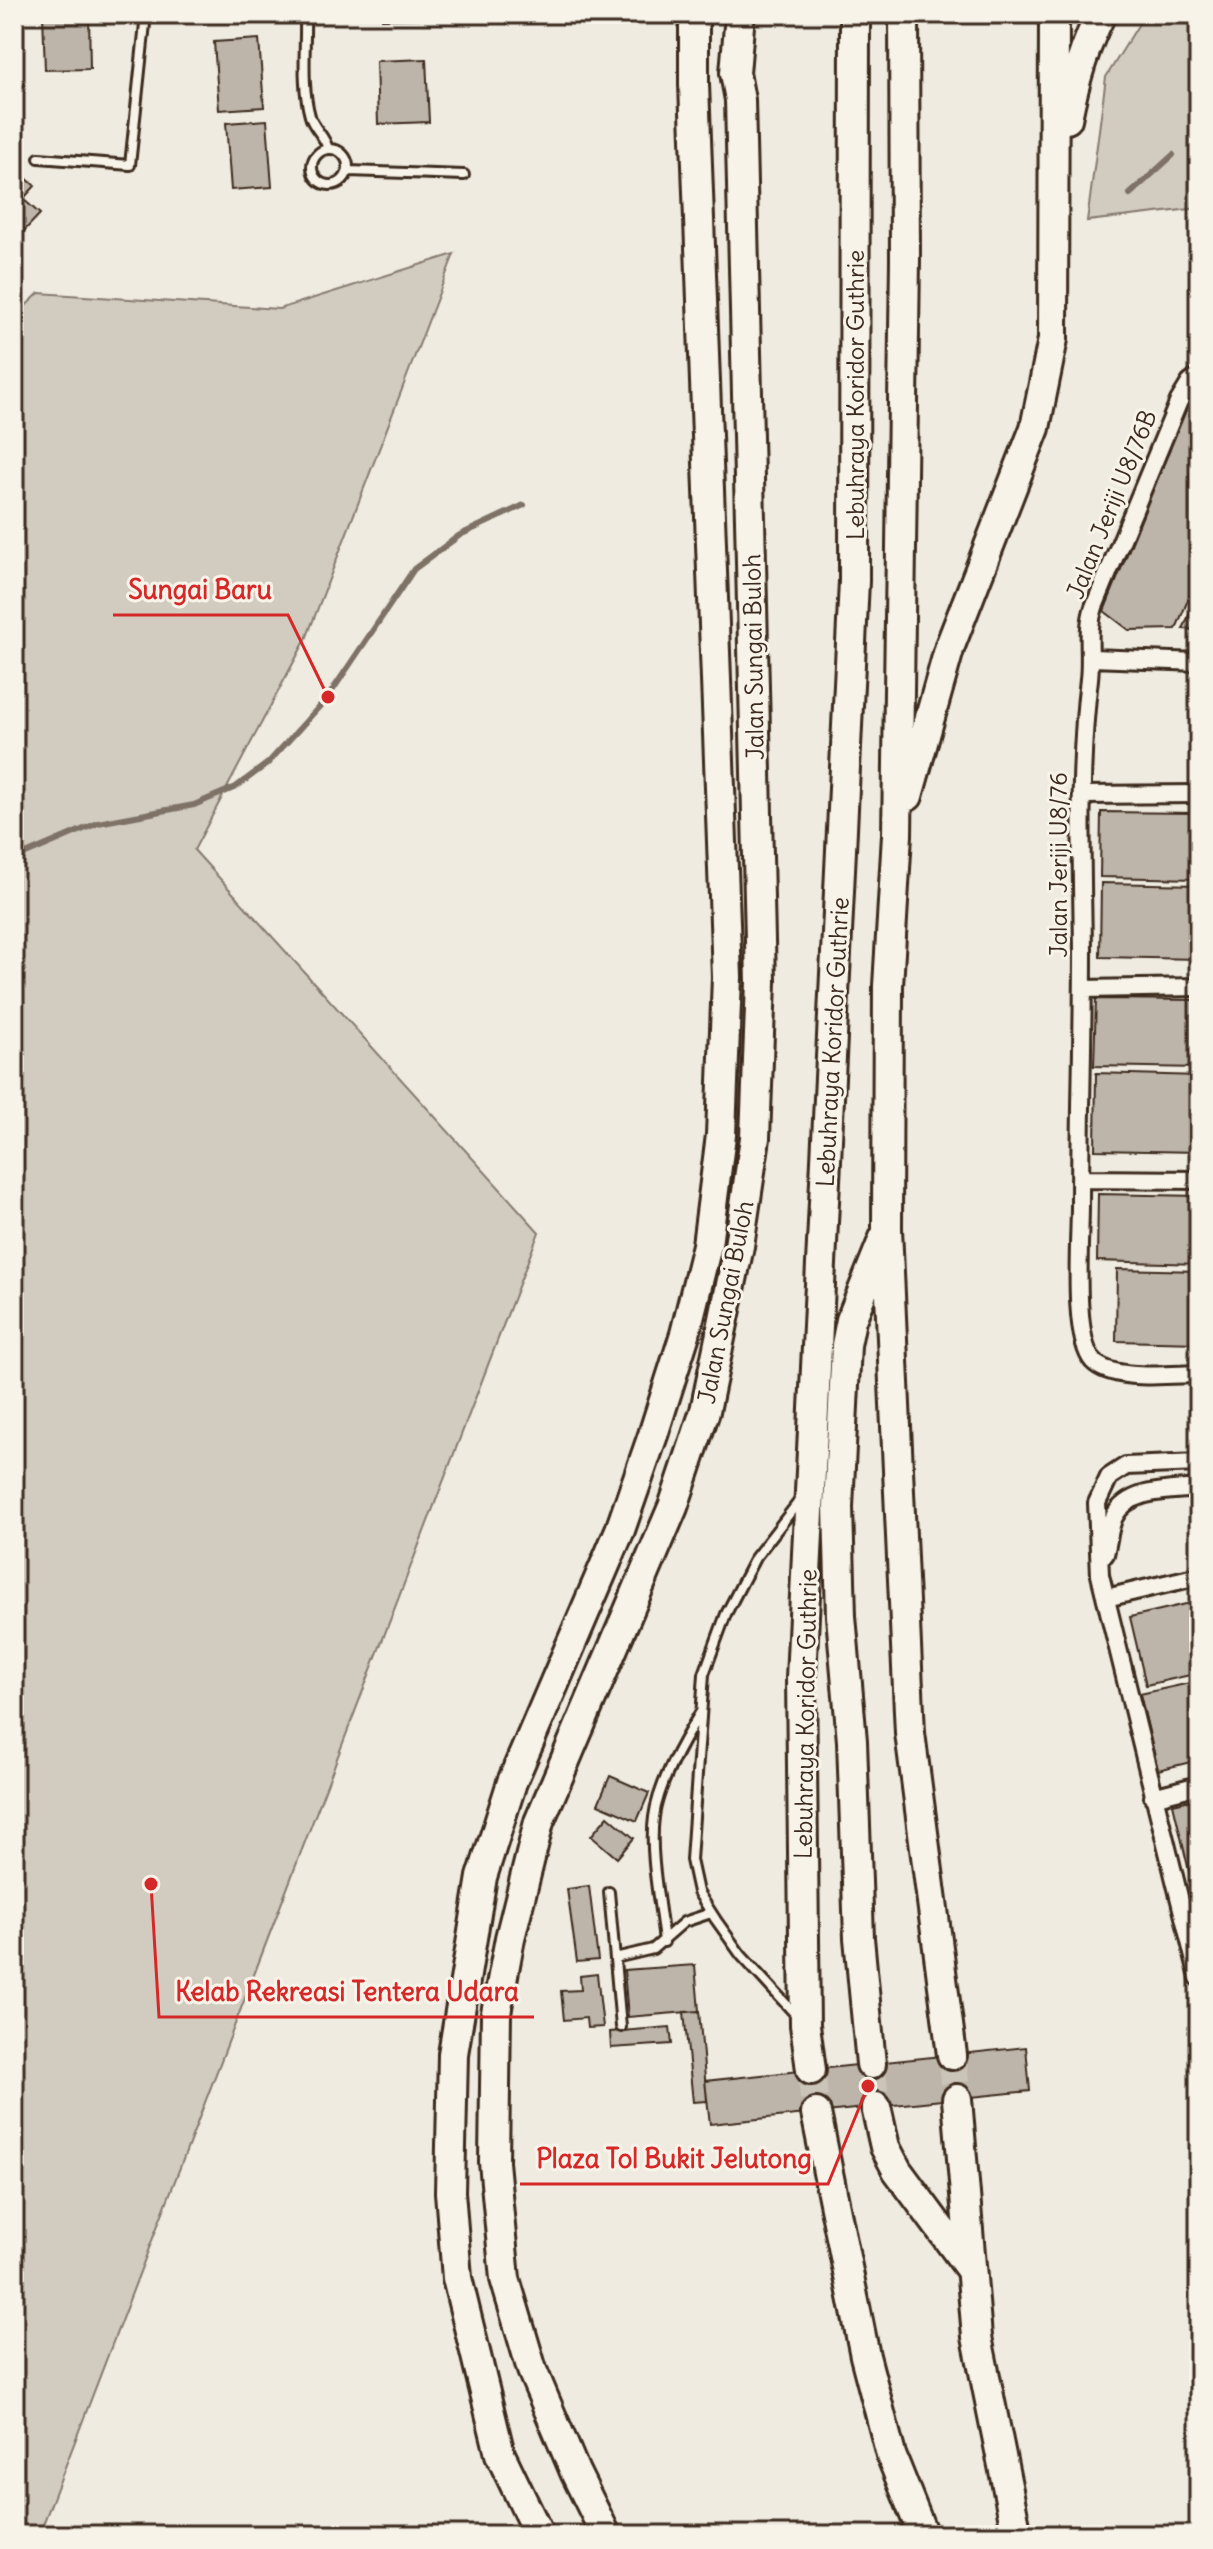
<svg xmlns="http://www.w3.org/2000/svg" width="1213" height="2549" viewBox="0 0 1213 2549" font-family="Delius,sans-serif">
  <rect width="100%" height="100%" fill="#efebe0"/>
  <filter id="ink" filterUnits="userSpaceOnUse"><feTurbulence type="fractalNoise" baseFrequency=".0125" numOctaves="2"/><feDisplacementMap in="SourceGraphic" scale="16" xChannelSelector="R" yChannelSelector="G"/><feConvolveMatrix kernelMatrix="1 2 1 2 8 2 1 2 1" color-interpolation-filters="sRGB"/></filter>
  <g filter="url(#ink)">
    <!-- green -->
    <path fill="#d1cbc0" stroke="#867a6f" stroke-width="2" d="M 1145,14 L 1199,14 L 1199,208 L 1087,221 L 1106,77 Z
      M 454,254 L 306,639 L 194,850 L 539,1232 L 39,2535 L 14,2535 L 14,317 L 39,293 L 279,309 Z"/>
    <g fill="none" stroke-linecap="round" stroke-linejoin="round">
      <!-- stream -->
      <path stroke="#7e7266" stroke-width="6" d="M 1130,194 L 1173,155
        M 14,859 L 98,823 L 194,805 L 236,787 L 268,763 L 328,697 L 414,569 L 460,535 L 524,505"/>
    </g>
    <!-- building -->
    <path fill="#bdb5aa" stroke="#3b2a1e" stroke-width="2" d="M 43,14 L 89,14 L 90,69 L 45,70 Z
      M 212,14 L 257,14 L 257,21 L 212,22 Z
      M 382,14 L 430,14 L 430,18 L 382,19 Z
      M 259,39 L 264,107 L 219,110 L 214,42 Z
      M 426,59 L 429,122 L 378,124 L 376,61 Z
      M 267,120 L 272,187 L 231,190 L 226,123 Z
      M 14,167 L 35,186 L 23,199 L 40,214 L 24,231 L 14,223 Z
      M 1194,389 L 1199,394 L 1199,573 L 1176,629 L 1129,630 L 1104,611 Z
      M 1199,592 L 1199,630 L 1183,629 Z
      M 1101,812 L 1199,813 L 1199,879 L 1100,877 Z
      M 1101,883 L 1199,885 L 1199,959 L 1100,957 Z
      M 1096,999 L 1199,1000 L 1199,1068 L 1094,1066 Z
      M 1096,1073 L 1199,1076 L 1199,1152 L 1095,1150 Z
      M 1098,1194 L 1199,1196 L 1199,1264 L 1097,1261 Z
      M 1117,1269 L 1199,1271 L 1199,1343 L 1116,1341 Z
      M 1199,1601 L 1199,1673 L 1146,1685 L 1130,1617 Z
      M 1199,1681 L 1199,1760 L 1158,1770 L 1140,1694 Z
      M 610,1776 L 649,1793 L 637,1821 L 598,1804 Z
      M 1199,1798 L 1199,1873 L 1190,1875 L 1173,1804 Z
      M 608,1816 L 634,1838 L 617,1858 L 591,1836 Z
      M 1199,1879 L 1199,1913 L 1192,1881 Z
      M 589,1886 L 598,1960 L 577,1962 L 567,1889 Z
      M 695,1965 L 699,2011 L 628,2017 L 624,1970 Z
      M 597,1974 L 603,2027 L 587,2028 L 586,2018 L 564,2020 L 561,1991 L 581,1990 L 580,1976 Z
      M 699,2011 L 707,2101 L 693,2102 L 684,2012 Z
      M 670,2027 L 672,2044 L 611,2048 L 610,2032 Z
      M 1026,2047 L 1030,2091 L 710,2124 L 705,2081 Z"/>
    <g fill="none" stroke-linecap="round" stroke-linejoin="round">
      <!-- highway-tunnel -->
      <path stroke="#cbc4b9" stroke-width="28" stroke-dasharray="28 14" stroke-linecap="butt" d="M 952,2055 L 957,2099
        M 871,2064 L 876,2107
        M 811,2070 L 816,2113"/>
      <defs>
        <path id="lane" d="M 305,14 C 306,47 301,84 310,116 C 313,128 325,136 328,149
          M312 167a18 18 0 1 1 36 0a18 18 0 1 1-36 0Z
          M 39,158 L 130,165 L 146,14
          M 349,171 L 464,175
          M 609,1892 L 621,2027
          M 664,1942 C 660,1903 649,1854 654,1817 C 658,1784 683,1741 700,1713
          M 615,1958 L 653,1949 L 684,1922 L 711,1913
          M 797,2016 L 741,1955 L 716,1920 L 698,1892 L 691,1860 L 704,1674 L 726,1614 L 755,1558 L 800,1500"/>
        <path id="street" d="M 1199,376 L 1190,383 L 1179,401 L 1094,607 C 1086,630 1092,654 1089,679 C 1078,769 1082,860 1083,951 C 1083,1036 1080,1121 1080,1206 C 1080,1240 1072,1337 1093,1361 C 1113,1382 1172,1374 1199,1374
          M 1092,658 L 1199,662
          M 1082,795 L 1199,794
          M 1083,989 L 1199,987
          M 1080,1179 L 1199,1180
          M 1199,1463 L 1126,1466 L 1109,1477 L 1097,1503 L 1100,1575 L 1199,1978
          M 1105,1554 C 1108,1543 1109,1528 1114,1517 C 1128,1488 1171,1491 1199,1488
          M 1106,1598 L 1199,1576
          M 1153,1797 L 1199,1785"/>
        <path id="highway" d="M 904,14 L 905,259 L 897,835 L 888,986 L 887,1229 L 910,1733 L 952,2055
          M 1067,119 C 1074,82 1084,47 1101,14
          M 908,796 L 950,646 L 1035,428 L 1053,339 L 1054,14
          M 871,2064 L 859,1938 L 852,1741 L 841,1616 L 838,1507 L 846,1345 L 851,1320 L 884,1238
          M 811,2070 L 805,2025 L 801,1678 L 854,581 L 855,14
          M 957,2099 L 977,2337 L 1017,2535
          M 876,2107 L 885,2147 L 897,2170 L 970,2269
          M 816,2113 L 865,2356 L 891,2455 L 923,2535
          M 539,2535 L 500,2454 L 457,2278 L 450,2192 L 453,2054 L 482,1877 L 512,1782 L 620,1530 L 653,1435 L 685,1334 L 707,1245 L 721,1135 L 727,977 L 694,84 L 694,14
          M 606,2535 L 575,2472 L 532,2370 L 505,2279 L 494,2162 L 496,2013 L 510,1938 L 539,1822 L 673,1507 L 705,1411 L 739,1246 L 755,1138 L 761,982 L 740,100 L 735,73 L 740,14"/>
      </defs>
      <!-- lane casing -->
      <use href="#lane" stroke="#3b2a1e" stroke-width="14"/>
      <!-- street casing -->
      <use href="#street" stroke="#3b2a1e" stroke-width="22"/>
      <!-- highway casing -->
      <use href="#highway" stroke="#3b2a1e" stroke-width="34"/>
      <!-- lane -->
      <use href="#lane" stroke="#f7f3e8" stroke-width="8"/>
      <!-- street -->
      <use href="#street" stroke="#f7f3e8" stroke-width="16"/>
      <!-- highway -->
      <use href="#highway" stroke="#f7f3e8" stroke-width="28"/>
    </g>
  </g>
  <g text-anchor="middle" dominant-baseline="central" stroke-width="6" stroke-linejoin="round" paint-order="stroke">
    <!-- street labels -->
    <g font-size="24" fill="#3b2a1e" stroke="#f7f3e8">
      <text transform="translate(855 395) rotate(-90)">Lebuhraya Koridor Guthrie</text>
      <text transform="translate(1111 504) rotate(-68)">Jalan Jeriji U8/76B</text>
      <text transform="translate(753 657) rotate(-91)">Jalan Sungai Buloh</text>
      <text transform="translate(1058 865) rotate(-90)">Jalan Jeriji U8/76</text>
      <text transform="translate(832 1042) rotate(-87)">Lebuhraya Koridor Guthrie</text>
      <text transform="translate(725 1302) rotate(-79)">Jalan Sungai Buloh</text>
      <text transform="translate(805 1714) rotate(-89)">Lebuhraya Koridor Guthrie</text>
    </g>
  </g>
  <!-- callouts -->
  <path fill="none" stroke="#d62828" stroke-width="3" d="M328 697L288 615H113M151 1884L159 2017H534M868 2086L828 2184H520"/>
  <g fill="#d62828" stroke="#f7f3e8" stroke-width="3">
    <circle cx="328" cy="697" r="8"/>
    <circle cx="151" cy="1884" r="8"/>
    <circle cx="868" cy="2086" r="8"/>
  </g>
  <g font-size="26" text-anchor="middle" font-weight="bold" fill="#d62828" stroke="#f7f3e8" stroke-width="6" stroke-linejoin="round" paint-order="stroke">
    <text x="200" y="599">Sungai Baru</text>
    <text x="347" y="2001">Kelab Rekreasi Tentera Udara</text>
    <text x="674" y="2168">Plaza Tol Bukit Jelutong</text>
  </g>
  <!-- margin -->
  <rect width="1213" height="2549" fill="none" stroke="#f7f3e8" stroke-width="48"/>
  <rect x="24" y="24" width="1165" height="2501" fill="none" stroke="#3b2a1e" stroke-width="3" filter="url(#ink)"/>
</svg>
